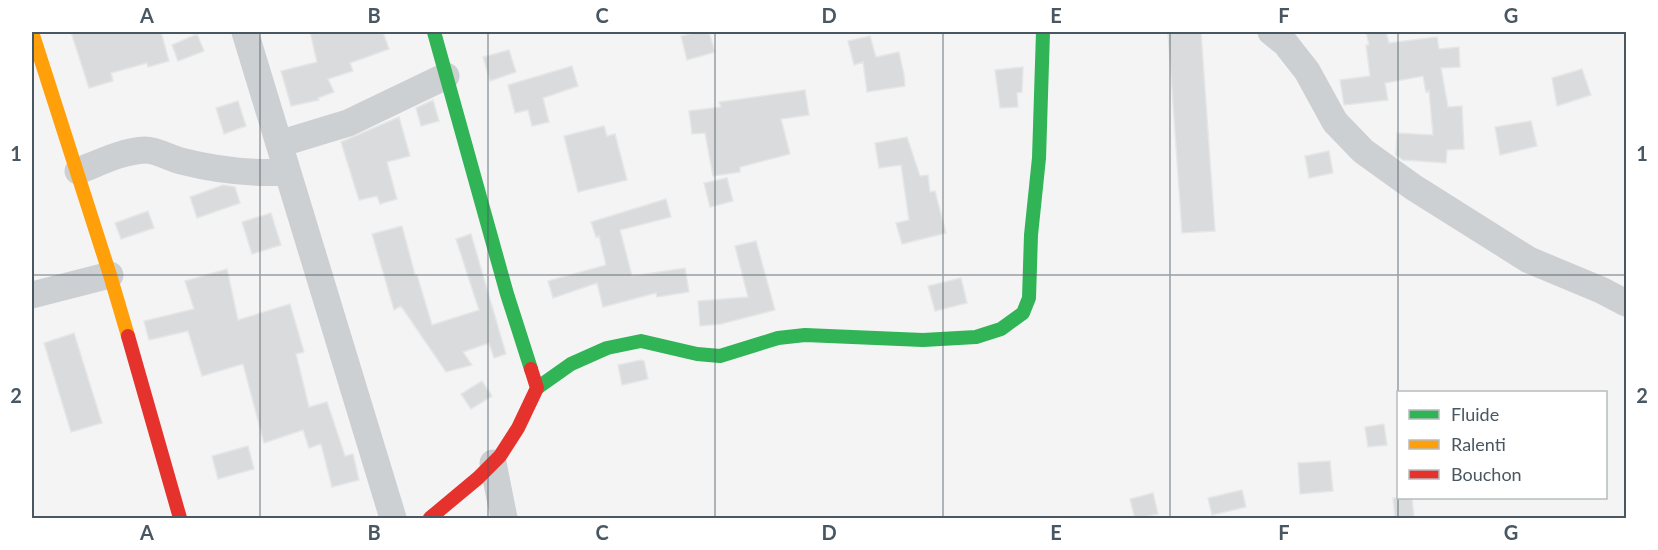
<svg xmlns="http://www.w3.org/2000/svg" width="1658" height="550" viewBox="0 0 1658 550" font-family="Lato,sans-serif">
  <rect width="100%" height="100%" fill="#f4f4f4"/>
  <!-- building -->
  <path fill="#dadbdc" stroke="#e5e6e7" stroke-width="1.5" d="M 71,32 L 161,32 L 169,61 L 148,67 L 147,63 L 111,73 L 113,81 L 89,88 Z
    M 310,32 L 383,32 L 389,49 L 350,63 L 353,71 L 328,79 L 334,92 L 318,98 L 319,100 L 291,106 L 281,71 L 317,62 Z
    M 697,32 L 709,32 L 715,52 L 687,60 L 681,36 Z
    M 1168,32 L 1201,32 L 1215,231 L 1182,233 Z
    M 1366,32 L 1386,32 L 1389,43 L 1437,37 L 1439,49 L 1459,47 L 1460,67 L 1441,68 L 1448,107 L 1462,106 L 1464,149 L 1447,150 L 1446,163 L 1403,160 L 1396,155 L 1397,133 L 1433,135 L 1429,91 L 1426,92 L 1423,76 L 1385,83 L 1388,100 L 1344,105 L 1340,80 L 1370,76 L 1366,45 L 1369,45 Z
    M 197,34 L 204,51 L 178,61 L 172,45 Z
    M 870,36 L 876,57 L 899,52 L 904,75 L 905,86 L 867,92 L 863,62 L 854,65 L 848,41 Z
    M 509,50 L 516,72 L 490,81 L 483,57 Z
    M 572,66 L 578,86 L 543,98 L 549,122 L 532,126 L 528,110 L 515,113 L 508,85 Z
    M 1023,67 L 1022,92 L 1017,93 L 1018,107 L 1000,108 L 995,70 Z
    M 1582,69 L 1591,95 L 1557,106 L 1552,78 Z
    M 805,90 L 809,115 L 781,119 L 790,154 L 740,167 L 740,172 L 713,176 L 705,133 L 692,134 L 689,111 L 721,107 L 719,102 Z
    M 433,100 L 439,121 L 421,126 L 416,108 Z
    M 238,101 L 246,126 L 224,134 L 216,108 Z
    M 399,117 L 410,156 L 387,162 L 397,199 L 380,204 L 377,196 L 359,200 L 341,142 Z
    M 1531,121 L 1537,146 L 1500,155 L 1495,127 Z
    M 604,126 L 607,136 L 615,134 L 627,180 L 578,192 L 564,136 Z
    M 907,137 L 920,176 L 928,175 L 930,192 L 935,191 L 946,233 L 902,244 L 896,223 L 909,220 L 901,165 L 879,168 L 875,143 Z
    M 1329,151 L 1333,173 L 1309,178 L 1305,156 Z
    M 727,178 L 733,201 L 710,207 L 704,183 Z
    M 223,185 L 235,187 L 240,203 L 197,218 L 190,197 Z
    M 666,199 L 671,217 L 620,230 L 632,276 L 685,268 L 689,292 L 657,297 L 656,293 L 603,307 L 597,283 L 553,298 L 548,281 L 606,265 L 599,236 L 596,237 L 591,222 Z
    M 148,211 L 154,228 L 121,239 L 115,223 Z
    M 271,213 L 281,245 L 252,254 L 242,222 Z
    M 402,226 L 415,275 L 417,275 L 432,325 L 479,310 L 456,239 L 471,234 L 506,354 L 494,358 L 489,343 L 463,352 L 472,365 L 446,372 L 401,306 L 394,310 L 372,234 Z
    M 756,241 L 775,310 L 721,324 L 700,326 L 698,301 L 748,297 L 735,246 Z
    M 227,269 L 238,320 L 290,304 L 304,352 L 296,354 L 309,407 L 327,402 L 345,456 L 353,454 L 359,480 L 332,487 L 321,444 L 309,448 L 303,430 L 264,443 L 243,364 L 202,376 L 188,331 L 149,340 L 144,321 L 194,309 L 185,281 Z
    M 961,278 L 967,303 L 935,311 L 928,286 Z
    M 74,333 L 102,423 L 71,432 L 44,343 Z
    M 641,360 L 644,361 L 648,379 L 622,385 L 618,365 Z
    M 482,381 L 492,396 L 471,409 L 461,394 Z
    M 1384,424 L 1387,445 L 1368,447 L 1365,427 Z
    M 248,446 L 254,469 L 218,479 L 212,456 Z
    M 1330,461 L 1333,491 L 1300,494 L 1298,463 Z
    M 1242,490 L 1246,507 L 1212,515 L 1208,498 Z
    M 1153,493 L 1158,514 L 1135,519 L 1130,499 Z
    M 1393,498 L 1412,498 L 1414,517 L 1395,519 Z"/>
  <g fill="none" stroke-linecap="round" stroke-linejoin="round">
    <!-- street -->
    <path stroke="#cdd0d3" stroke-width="27" d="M 245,32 L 393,518
      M 1271,32 L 1285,43 L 1307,71 L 1335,122 L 1363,151 L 1413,187 L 1529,260 L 1601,290 L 1626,303
      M 279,144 L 348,123 L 446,76
      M 78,171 C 99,163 122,151 145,150 C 156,150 170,158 181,161 C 216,170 251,174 287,172
      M 32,295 L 110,275
      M 493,463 L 504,518"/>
    <!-- fast -->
    <path stroke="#30b455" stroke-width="14" d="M 434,32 L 507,294 L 531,369
      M 537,388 L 571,364 L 607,348 L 641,341 L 697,354 L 720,356 L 778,338 L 805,335 L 923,340 L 976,337 L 1001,329 L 1023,313 L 1029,298 L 1031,235 L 1039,158 L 1043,32"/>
    <!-- slow -->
    <path stroke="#ff9f0a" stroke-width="14" d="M 32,32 L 110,275 L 128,336"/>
    <!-- jam -->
    <path stroke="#e5322d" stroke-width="14" d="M 128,336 L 180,518
      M 430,518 L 478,478 L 500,456 L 518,428 L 537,388 L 531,369"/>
  </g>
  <!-- grid -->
  <path fill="none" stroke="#495762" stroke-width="1.5" stroke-opacity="0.55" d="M 260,32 L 260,518M 488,32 L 488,518M 715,32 L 715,518M 943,32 L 943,518M 1170,32 L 1170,518M 1398,32 L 1398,518M 32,275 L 1626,275"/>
  <!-- border -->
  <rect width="1658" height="550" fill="none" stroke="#ffffff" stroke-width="66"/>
  <!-- legend -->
  <rect x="1397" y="391" width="210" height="108" fill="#ffffff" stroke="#b6bcc0" stroke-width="1.5"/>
  <rect x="1409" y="410" width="30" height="9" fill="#30b455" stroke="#b6bcc0" stroke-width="1.5"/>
  <text x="1451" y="421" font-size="18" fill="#495762">Fluide</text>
  <rect x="1409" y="440" width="30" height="9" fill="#ff9f0a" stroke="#b6bcc0" stroke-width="1.5"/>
  <text x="1451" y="451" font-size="18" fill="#495762">Ralenti</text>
  <rect x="1409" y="470" width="30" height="9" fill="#e5322d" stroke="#b6bcc0" stroke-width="1.5"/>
  <text x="1451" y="481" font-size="18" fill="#495762">Bouchon</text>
  <rect x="33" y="33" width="1592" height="484" fill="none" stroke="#495762" stroke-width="2"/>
  <g font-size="20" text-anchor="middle" font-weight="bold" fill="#495762">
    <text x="147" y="23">A</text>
    <text x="374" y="23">B</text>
    <text x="602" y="23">C</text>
    <text x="829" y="23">D</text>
    <text x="1056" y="23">E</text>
    <text x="1284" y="23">F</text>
    <text x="1511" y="23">G</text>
    <text x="16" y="161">1</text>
    <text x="1642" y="161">1</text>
    <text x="16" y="403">2</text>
    <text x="1642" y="403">2</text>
    <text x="147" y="540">A</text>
    <text x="374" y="540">B</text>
    <text x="602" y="540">C</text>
    <text x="829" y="540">D</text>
    <text x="1056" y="540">E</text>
    <text x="1284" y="540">F</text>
    <text x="1511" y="540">G</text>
  </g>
</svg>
